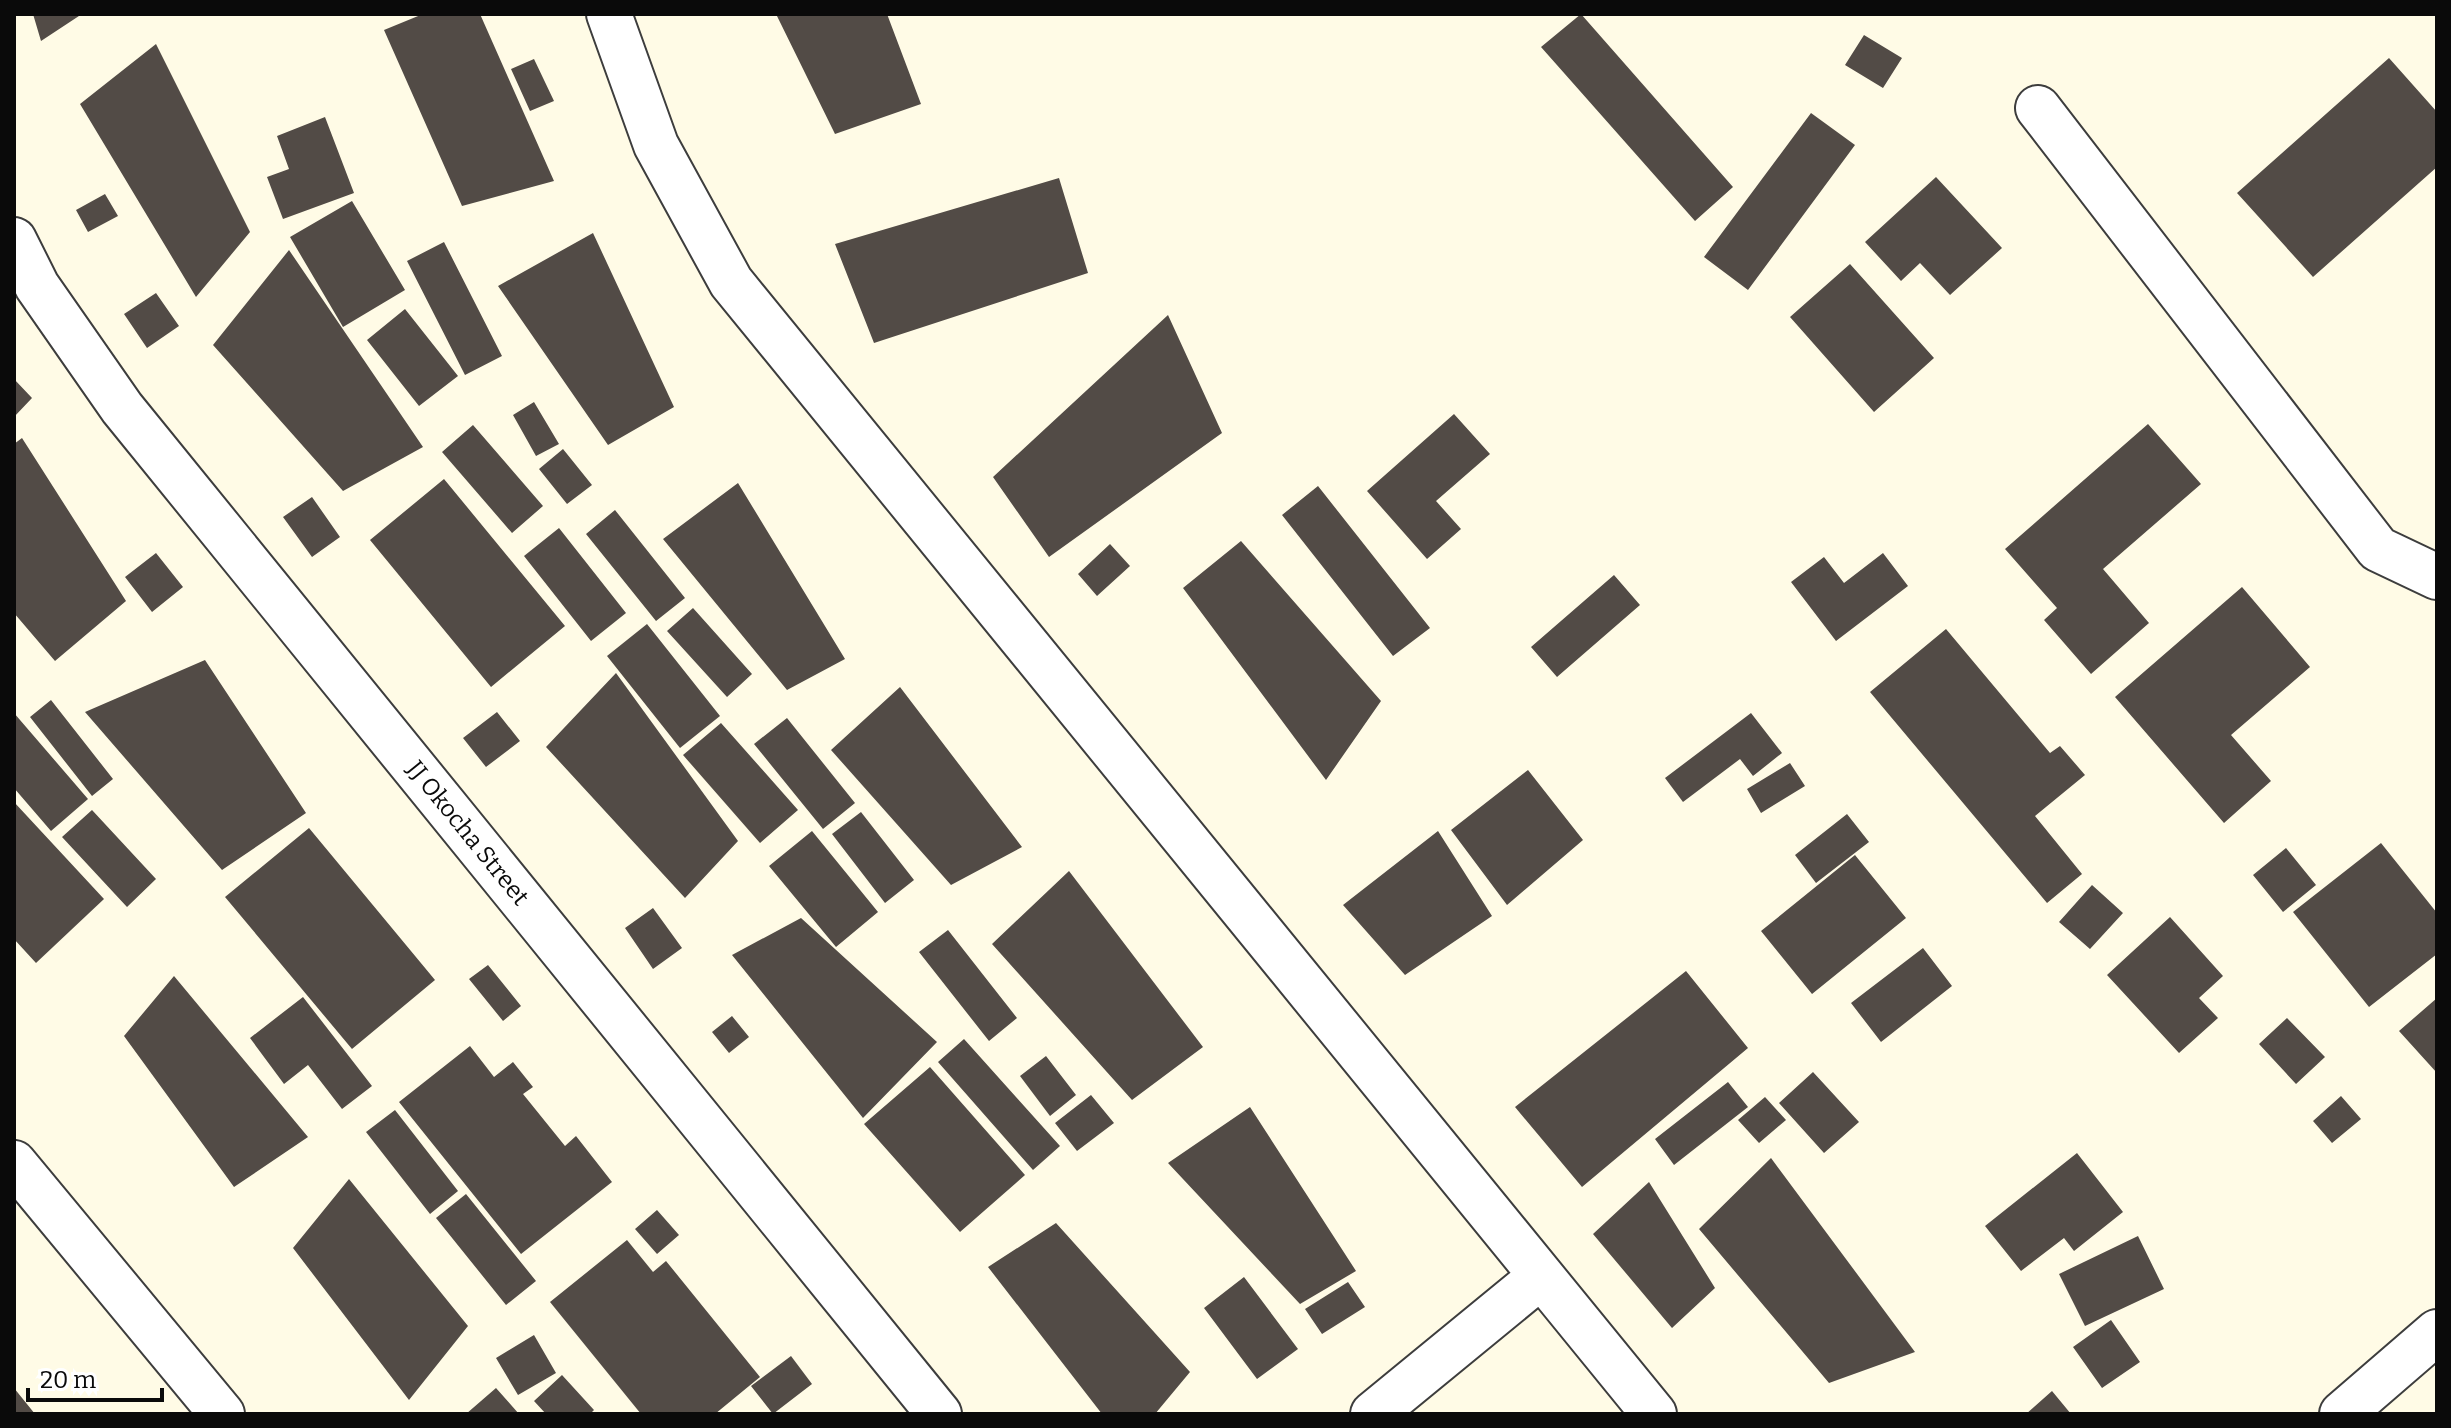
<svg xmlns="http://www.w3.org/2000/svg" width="2451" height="1428" viewBox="0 0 2451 1428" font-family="Bitter,serif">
  <rect width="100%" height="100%" fill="#fffbe6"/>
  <!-- building -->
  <path fill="#524b46" d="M 33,14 L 82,14 L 41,41 Z
    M 423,14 L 480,14 L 554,181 L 462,206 L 384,30 Z
    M 776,14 L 887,14 L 921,104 L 835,134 Z
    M 1581,14 L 1733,187 L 1695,221 L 1541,47 Z
    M 1864,35 L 1902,58 L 1883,88 L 1845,65 Z
    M 156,44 L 250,232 L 196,297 L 80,104 Z
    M 2389,58 L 2437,112 L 2437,167 L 2313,277 L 2237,193 Z
    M 534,59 L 554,101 L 530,111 L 511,69 Z
    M 1811,113 L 1855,145 L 1748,290 L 1704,257 Z
    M 325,117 L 354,193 L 283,219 L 267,177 L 289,169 L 277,136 Z
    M 1936,177 L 2002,248 L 1950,295 L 1920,263 L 1901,281 L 1865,242 Z
    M 1059,178 L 1088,273 L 874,343 L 835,244 Z
    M 105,194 L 118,216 L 88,232 L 76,210 Z
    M 352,201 L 405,290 L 343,327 L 290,237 Z
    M 593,233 L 674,407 L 608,445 L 498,286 Z
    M 444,242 L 502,356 L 465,375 L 407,261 Z
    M 289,250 L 423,447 L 343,491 L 213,345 Z
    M 1850,264 L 1934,358 L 1874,412 L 1790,317 Z
    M 156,293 L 179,326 L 147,348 L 124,314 Z
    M 405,309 L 458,376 L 419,406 L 367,340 Z
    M 1168,315 L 1222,433 L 1049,557 L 993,477 Z
    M 14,379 L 32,398 L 14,417 Z
    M 534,402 L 559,444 L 536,456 L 513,415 Z
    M 1454,414 L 1490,454 L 1436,501 L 1461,529 L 1427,559 L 1367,491 Z
    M 2148,424 L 2201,484 L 2103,569 L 2149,623 L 2091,674 L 2044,620 L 2057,608 L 2005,549 Z
    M 473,425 L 543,506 L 512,533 L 442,452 Z
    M 22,438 L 126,601 L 55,661 L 14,613 L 14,444 Z
    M 563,449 L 592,485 L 567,504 L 539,469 Z
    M 444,479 L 565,626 L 491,687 L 370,540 Z
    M 738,483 L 845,659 L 787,690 L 663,539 Z
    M 1318,486 L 1430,628 L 1393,656 L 1282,515 Z
    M 312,497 L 340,537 L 312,557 L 283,517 Z
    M 615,510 L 685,598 L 656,621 L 586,534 Z
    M 559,528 L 626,613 L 591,641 L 524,556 Z
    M 1241,541 L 1381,701 L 1326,780 L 1183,588 Z
    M 1110,544 L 1130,566 L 1097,596 L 1078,574 Z
    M 156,553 L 183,587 L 152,612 L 125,577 Z
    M 1883,553 L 1908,586 L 1836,641 L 1791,582 L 1824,557 L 1844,583 Z
    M 1614,575 L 1640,605 L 1557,677 L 1531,647 Z
    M 2242,587 L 2310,667 L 2231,735 L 2271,781 L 2224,823 L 2115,697 Z
    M 693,608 L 752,674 L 727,697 L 667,631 Z
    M 647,624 L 720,716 L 680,748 L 607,656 Z
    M 1946,629 L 2050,753 L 2060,746 L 2085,775 L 2035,816 L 2082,874 L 2047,903 L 1870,692 Z
    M 205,660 L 306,813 L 222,870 L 85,712 Z
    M 616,673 L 738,841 L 685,898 L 546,747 Z
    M 900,687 L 1022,847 L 951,885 L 831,750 Z
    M 51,700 L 113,779 L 92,796 L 30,717 Z
    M 497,712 L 520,741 L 486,767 L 463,738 Z
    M 14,713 L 88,799 L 51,831 L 14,788 Z
    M 1751,713 L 1782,753 L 1753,776 L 1740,759 L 1683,802 L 1665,778 Z
    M 787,718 L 855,803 L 823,829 L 754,744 Z
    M 721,723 L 798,810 L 760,843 L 683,755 Z
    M 1790,763 L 1805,786 L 1761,813 L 1747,789 Z
    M 1528,770 L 1583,840 L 1507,905 L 1451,830 Z
    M 14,802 L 104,899 L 36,963 L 14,939 Z
    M 92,810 L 156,879 L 127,907 L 62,837 Z
    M 861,812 L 914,880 L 885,903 L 832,834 Z
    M 1847,814 L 1869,842 L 1816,883 L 1795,855 Z
    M 309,828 L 435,980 L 352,1049 L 225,897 Z
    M 812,831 L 878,912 L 836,947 L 769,866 Z
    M 1438,831 L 1492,916 L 1405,975 L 1343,905 Z
    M 2381,843 L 2437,913 L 2437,954 L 2369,1007 L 2293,912 Z
    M 2286,848 L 2316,885 L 2283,912 L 2253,875 Z
    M 1855,855 L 1906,918 L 1812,994 L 1761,931 Z
    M 1069,871 L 1203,1047 L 1132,1100 L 992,944 Z
    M 2092,885 L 2123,913 L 2090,949 L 2059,922 Z
    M 653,908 L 682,948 L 653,969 L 625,928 Z
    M 2170,917 L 2223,976 L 2199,998 L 2218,1018 L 2179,1053 L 2107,975 Z
    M 801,918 L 937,1042 L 863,1118 L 732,955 Z
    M 948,930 L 1017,1018 L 989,1041 L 919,952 Z
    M 1923,948 L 1952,986 L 1881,1042 L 1851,1003 Z
    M 488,965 L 521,1006 L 503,1021 L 469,979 Z
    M 1686,971 L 1748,1048 L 1582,1187 L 1515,1107 Z
    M 174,976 L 308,1137 L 234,1187 L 124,1036 Z
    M 303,997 L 372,1086 L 342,1109 L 308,1065 L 284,1084 L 250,1038 Z
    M 2437,998 L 2437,1073 L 2399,1031 Z
    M 732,1016 L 749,1037 L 729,1053 L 712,1032 Z
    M 2287,1018 L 2325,1057 L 2296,1084 L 2259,1044 Z
    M 964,1039 L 1060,1146 L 1033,1170 L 938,1062 Z
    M 470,1046 L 494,1077 L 513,1062 L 533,1087 L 523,1094 L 565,1146 L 576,1136 L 612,1182 L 521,1254 L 399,1102 Z
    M 1046,1056 L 1076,1095 L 1050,1116 L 1020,1076 Z
    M 930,1067 L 1025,1175 L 960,1232 L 864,1124 Z
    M 1813,1072 L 1859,1122 L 1824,1153 L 1779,1103 Z
    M 1728,1082 L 1748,1107 L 1674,1165 L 1655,1139 Z
    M 1091,1095 L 1114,1123 L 1077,1151 L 1055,1123 Z
    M 2341,1096 L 2361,1119 L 2332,1143 L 2313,1121 Z
    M 1765,1097 L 1786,1120 L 1759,1143 L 1738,1120 Z
    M 1250,1107 L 1356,1271 L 1300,1304 L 1168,1163 Z
    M 395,1110 L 458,1191 L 430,1214 L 366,1132 Z
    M 2077,1153 L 2123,1212 L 2074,1251 L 2064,1238 L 2021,1271 L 1985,1226 Z
    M 1771,1158 L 1915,1352 L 1829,1383 L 1699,1229 Z
    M 349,1179 L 468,1326 L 409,1400 L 293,1248 Z
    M 1649,1182 L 1715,1288 L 1672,1328 L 1593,1234 Z
    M 466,1194 L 536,1281 L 506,1305 L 436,1218 Z
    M 657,1210 L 679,1235 L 657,1254 L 635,1229 Z
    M 1056,1223 L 1190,1372 L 1155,1414 L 1102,1414 L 988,1267 Z
    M 2138,1236 L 2164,1289 L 2085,1326 L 2059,1274 Z
    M 627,1240 L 653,1272 L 666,1261 L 760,1377 L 715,1414 L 641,1414 L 550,1302 Z
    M 1244,1277 L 1298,1349 L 1257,1379 L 1204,1308 Z
    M 1348,1282 L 1365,1307 L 1322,1334 L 1305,1309 Z
    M 2111,1320 L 2140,1362 L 2102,1388 L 2073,1347 Z
    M 534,1335 L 556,1373 L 518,1395 L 496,1358 Z
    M 791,1356 L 812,1384 L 773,1414 L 751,1386 Z
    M 562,1375 L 594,1410 L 590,1414 L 546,1414 L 534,1401 Z
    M 14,1388 L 35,1414 L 14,1414 Z
    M 496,1388 L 519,1414 L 466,1414 Z
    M 2052,1391 L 2071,1414 L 2026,1414 Z"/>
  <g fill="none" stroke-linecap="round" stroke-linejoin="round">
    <defs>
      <path id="street" d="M 609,14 L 656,145 L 731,282 L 1654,1414
        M 2038,108 L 2378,549 L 2437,577
        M 14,240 L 37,286 L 122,408 L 939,1414
        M 14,1163 L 222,1414
        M 1373,1414 L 1540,1277
        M 2342,1414 L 2437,1332"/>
    </defs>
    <!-- street casing -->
    <use href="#street" stroke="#3d3d3d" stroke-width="48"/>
    <!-- street -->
    <use href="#street" stroke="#fff" stroke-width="44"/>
  </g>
  <g text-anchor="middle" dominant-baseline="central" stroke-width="8" stroke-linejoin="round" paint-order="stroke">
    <!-- street labels -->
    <g font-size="24" fill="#0a0a0a" stroke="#fff">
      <text transform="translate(468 833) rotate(51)">JJ Okocha Street</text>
    </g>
  </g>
  <!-- border -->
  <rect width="2451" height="1428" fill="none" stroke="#0a0a0a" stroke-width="32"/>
  <!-- scale -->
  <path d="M28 1388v12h134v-12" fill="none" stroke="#0a0a0a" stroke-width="4"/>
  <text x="40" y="1388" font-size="24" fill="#0a0a0a" stroke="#ffffff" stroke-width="6" paint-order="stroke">20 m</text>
</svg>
